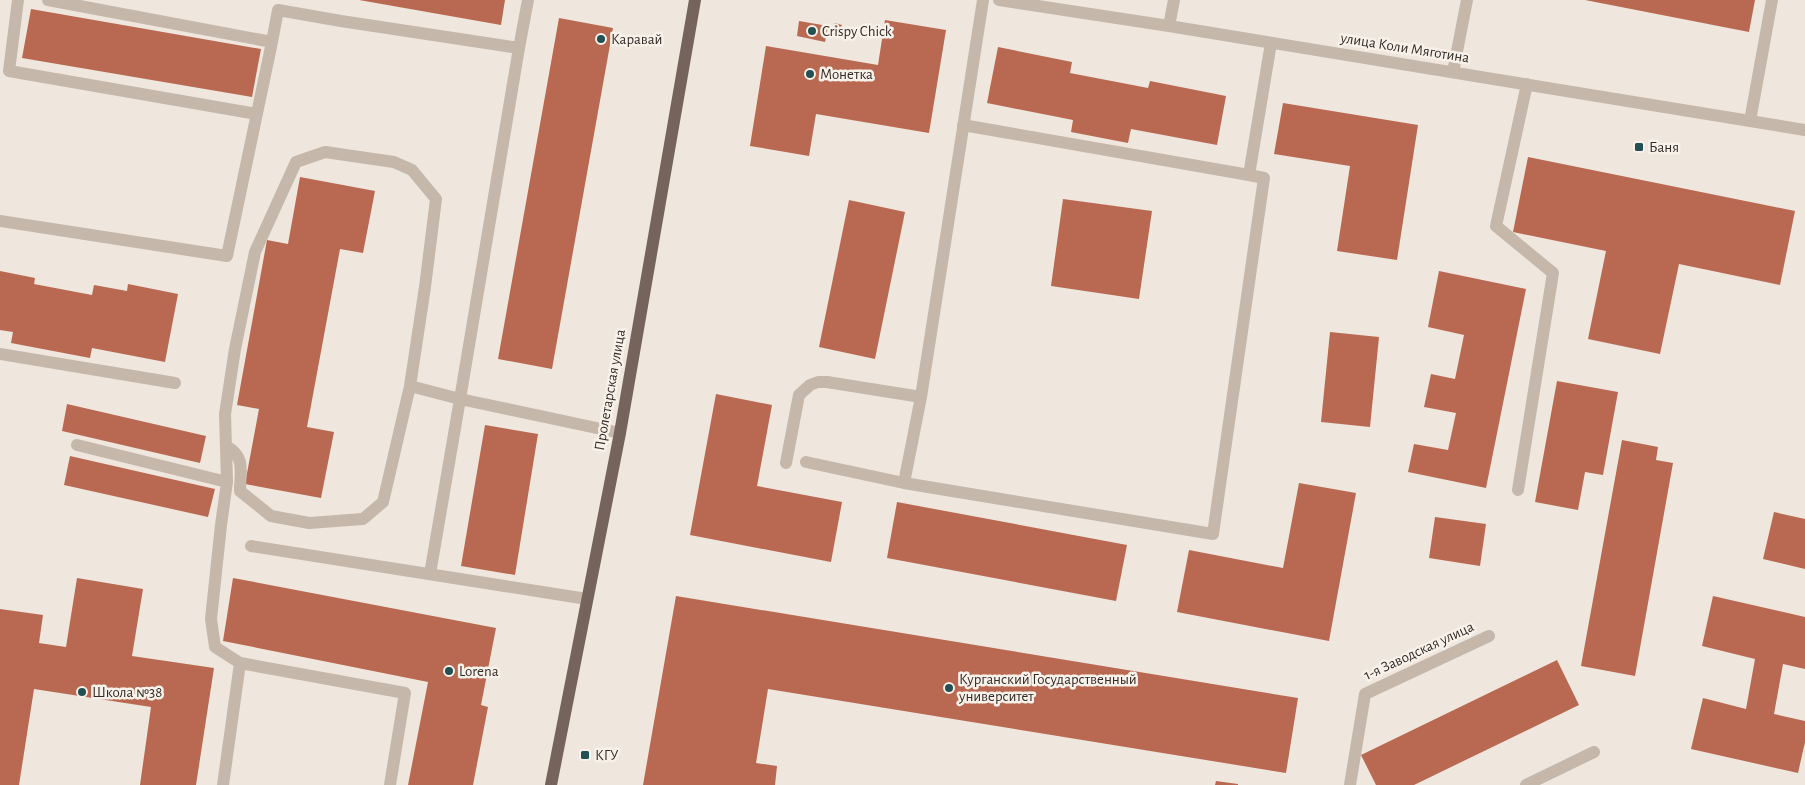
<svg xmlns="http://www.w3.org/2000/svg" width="1805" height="785" viewBox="0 0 1805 785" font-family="'Alegreya Sans',sans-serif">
  <rect width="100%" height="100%" fill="#efe7dd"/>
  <!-- building -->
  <path fill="#b96952" d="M 359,0 L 505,0 L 501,25 Z
    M 1585,0 L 1755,0 L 1749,32 Z
    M 31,9 L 261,49 L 252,97 L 22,58 Z
    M 559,18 L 613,28 L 552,369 L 498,359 Z
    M 885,20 L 946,30 L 929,133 L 816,114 L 809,156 L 750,146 L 766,46 L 878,65 Z
    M 799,21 L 828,26 L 825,42 L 797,36 Z
    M 835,23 L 842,25 L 840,32 L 834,30 Z
    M 998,47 L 1072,62 L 1070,73 L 1148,88 L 1150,81 L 1226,96 L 1217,145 L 1131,129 L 1128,143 L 1071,132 L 1073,120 L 987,103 Z
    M 1283,103 L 1418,125 L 1397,260 L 1337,251 L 1350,166 L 1274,154 Z
    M 1528,157 L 1795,211 L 1780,285 L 1679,264 L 1660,354 L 1588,339 L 1606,251 L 1513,232 Z
    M 300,177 L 375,191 L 363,253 L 340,249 L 307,427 L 334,432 L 321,498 L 245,484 L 259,409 L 237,405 L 267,240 L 288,244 Z
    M 1063,199 L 1152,211 L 1139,299 L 1051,286 Z
    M 849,200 L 905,212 L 875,359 L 819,347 Z
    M 0,271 L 35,278 L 34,284 L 92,295 L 94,285 L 127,291 L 128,284 L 178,294 L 165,362 L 92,348 L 90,358 L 11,343 L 13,332 L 0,330 Z
    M 1439,271 L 1526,289 L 1486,488 L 1408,472 L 1414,444 L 1448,450 L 1456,413 L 1424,407 L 1431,374 L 1455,379 L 1464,335 L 1428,327 Z
    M 1330,332 L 1379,337 L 1370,427 L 1321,422 Z
    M 1557,381 L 1618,392 L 1603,475 L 1585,472 L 1578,510 L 1535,502 Z
    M 716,394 L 772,405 L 757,486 L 842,502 L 831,562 L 690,535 Z
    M 67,404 L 206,436 L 200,463 L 62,431 Z
    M 485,425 L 538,434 L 515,575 L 461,566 Z
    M 1622,440 L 1658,447 L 1656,460 L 1673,463 L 1635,676 L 1581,666 Z
    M 70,456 L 215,489 L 208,517 L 64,485 Z
    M 1299,483 L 1356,493 L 1329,641 L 1177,612 L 1189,550 L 1283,568 Z
    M 897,502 L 1127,545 L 1116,601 L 887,558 Z
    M 1774,512 L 1805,519 L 1805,569 L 1763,559 Z
    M 1435,517 L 1486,524 L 1480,566 L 1429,558 Z
    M 77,578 L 143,589 L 132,656 L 214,668 L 196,785 L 140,785 L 151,707 L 34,689 L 19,785 L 0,785 L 0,609 L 43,615 L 39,643 L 66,647 Z
    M 233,578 L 496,628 L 481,705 L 488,707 L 473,785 L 408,785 L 428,682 L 223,641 Z
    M 676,596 L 1298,698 L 1286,773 L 768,689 L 756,763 L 777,766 L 775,785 L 643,785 Z
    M 1713,596 L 1805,617 L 1805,669 L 1783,664 L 1774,714 L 1805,721 L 1805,742 L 1798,773 L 1691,749 L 1703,698 L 1746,709 L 1755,659 L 1702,646 Z
    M 1557,660 L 1579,705 L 1414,785 L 1376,785 L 1361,755 Z
    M 1216,781 L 1238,784 L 1238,785 L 1215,785 Z"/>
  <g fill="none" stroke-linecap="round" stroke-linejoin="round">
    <!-- minor -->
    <path stroke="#c6b7ab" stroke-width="12" d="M 18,0 L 9,71 L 257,114
      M 48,0 L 272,42 L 278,10 L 341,21 L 519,48 L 460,399 L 620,433
      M 999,0 L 1169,26 L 1805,130
      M 1169,26 L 1174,0
      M 519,48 L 528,0
      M 1453,72 L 1467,0
      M 1750,121 L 1772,0
      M 963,125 L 1249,175
      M 0,221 L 227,256 L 272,42
      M 0,354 L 175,383
      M 410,386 L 460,399 L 430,574
      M 77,445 L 227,482
      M 806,462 L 904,483 L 1213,534 L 1264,178 L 1249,175 L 1271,43
      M 786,463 L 799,395 L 810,385 L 818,382 L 827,382 L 921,397
      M 904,483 L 921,397 L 983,0
      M 1518,490 L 1553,273 L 1496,226 L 1527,84
      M 251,546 L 587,599
      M 240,663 L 405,693 L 390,785
      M 223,785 L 240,663 L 215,647 L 211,619 L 221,525 L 227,482 L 225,414 L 235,349 L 255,252 L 296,162 L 325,152 L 394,162 L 412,170 L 436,199 L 425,287 L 410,386 L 383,502 L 363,519 L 309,523 L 271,516 L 240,491 C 240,471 246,457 226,446
      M 1350,785 L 1365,694 L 1489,636
      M 1526,785 L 1594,752"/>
    <!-- major -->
    <path stroke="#75645c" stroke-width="12" d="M 551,785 L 620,433 L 695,0"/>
  </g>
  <!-- markers -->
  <g fill="#235052" stroke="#f8f1e9" stroke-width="2">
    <circle cx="812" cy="31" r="5"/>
    <circle cx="601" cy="39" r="5"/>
    <circle cx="810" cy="74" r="5"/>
    <rect x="1634" y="142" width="10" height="10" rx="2.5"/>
    <circle cx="449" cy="671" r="5"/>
    <circle cx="949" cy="688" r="5"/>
    <circle cx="82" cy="692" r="5"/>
    <rect x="580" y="750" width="10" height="10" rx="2.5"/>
  </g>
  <g text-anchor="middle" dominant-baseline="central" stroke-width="5" stroke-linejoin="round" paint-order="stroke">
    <!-- poi labels -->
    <g font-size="15" fill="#352d29" stroke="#f8f1e9" text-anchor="start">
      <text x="822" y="31">Crispy Chick</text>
      <text x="611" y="39">Каравай</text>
      <text x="820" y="74">Монетка</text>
      <text x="1649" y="147">Баня</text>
      <text x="459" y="671">Lorena</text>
      <text x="959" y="679">Курганский Государственный<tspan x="959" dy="17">университет</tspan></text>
      <text x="92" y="692">Школа №38</text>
      <text x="595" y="755">КГУ</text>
    </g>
    <!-- street labels -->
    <g font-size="15" fill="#352d29" stroke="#f8f1e9">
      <text transform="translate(1405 48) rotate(9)">улица Коли Мяготина</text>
      <text transform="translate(610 390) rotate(-80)">Пролетарская улица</text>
      <text transform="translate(1419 651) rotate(-25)">1-я Заводская улица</text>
    </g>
  </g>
</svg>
